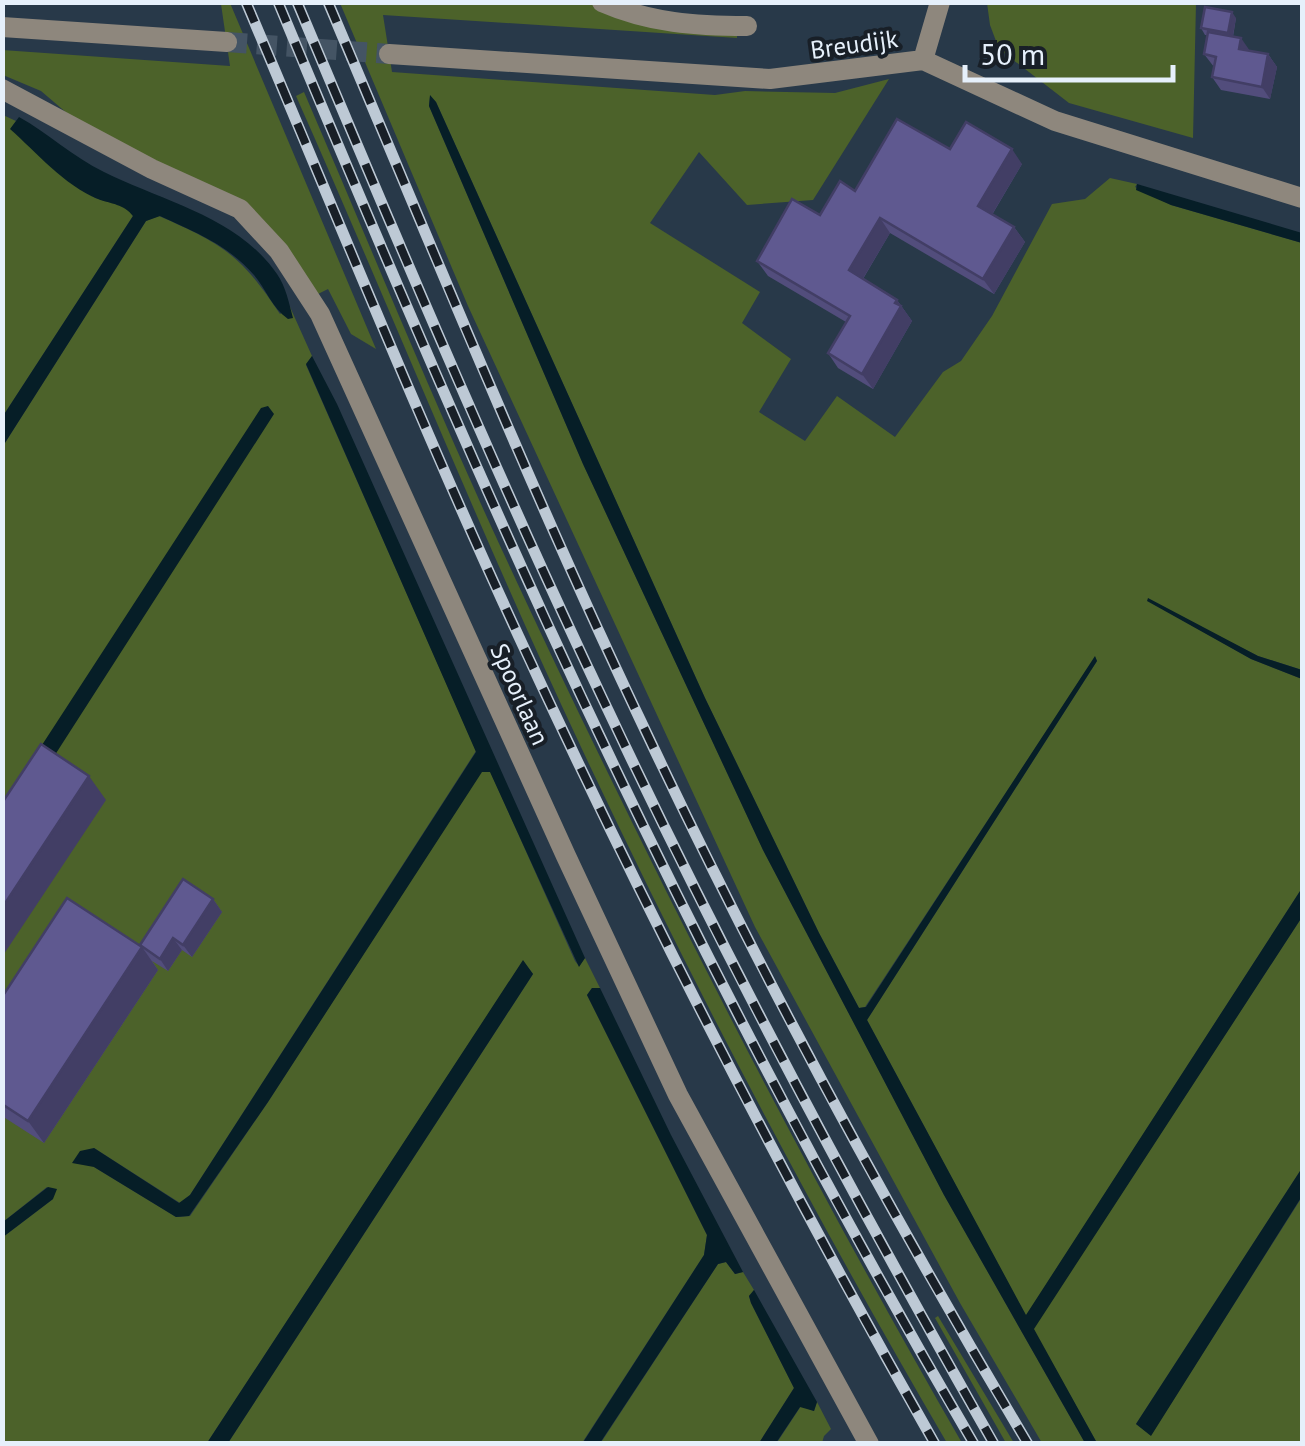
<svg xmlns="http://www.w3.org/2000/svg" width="1305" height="1446" viewBox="0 0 1305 1446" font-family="'PT Sans',sans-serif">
  <rect width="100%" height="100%" fill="#283949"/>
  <!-- green -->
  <path fill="#4c622a" d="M 206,3 L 230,3 L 376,349 L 351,334 L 328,289 L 318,294 L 256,213 L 75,120 L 41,91 L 3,75 L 2,50 L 230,66 L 221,4 Z
    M 340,3 L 587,3 L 607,10 L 737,31 L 737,38 L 383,15 L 392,72 L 715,95 L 745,91 L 835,93 L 889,79 L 813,200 L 747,205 L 699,152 L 650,223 L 760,292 L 742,323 L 791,359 L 759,412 L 805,441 L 837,396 L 895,437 L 943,372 L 961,361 L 992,316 L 1052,204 L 1085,199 L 1110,178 L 1137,184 L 1135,187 L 1171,205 L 1302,243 L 1302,670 L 1258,656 L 1147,600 L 1251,659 L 1302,679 L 1302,888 L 1026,1316 L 867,1020 L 1097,661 L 1095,657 L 865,1007 L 859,1008 L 819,933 L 705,698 L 436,102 L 430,97 L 429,106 L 583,464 L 763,850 L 944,1195 L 1085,1443 L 1042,1443 L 960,1303 L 755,927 L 468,306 Z
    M 987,3 L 1196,3 L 1193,138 L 1069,103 L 999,49 L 990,25 Z
    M 304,92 C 370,245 432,399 502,550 C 643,854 795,1153 962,1443 L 947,1443 C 815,1217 692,984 581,747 C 480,533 392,312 296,96 Z
    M 3,115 L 16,121 L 11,128 L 95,198 L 127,207 L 133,216 L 3,416 Z
    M 159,216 C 223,244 241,255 280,314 L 290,307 L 312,356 L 306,365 L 476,751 L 190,1195 L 180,1203 L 94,1148 L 94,1167 L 176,1217 L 190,1216 L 268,1102 L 481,772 L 490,771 L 575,961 L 579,966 L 585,958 L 600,988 L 592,988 L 587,995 L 707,1235 L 704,1255 L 582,1443 L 228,1443 L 533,974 L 523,961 L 207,1443 L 3,1443 L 3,1237 L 53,1199 L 47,1187 L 3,1222 L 3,446 L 146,221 Z
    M 1302,917 L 1302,1168 L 1136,1424 L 1151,1435 L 1302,1197 L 1302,1443 L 1097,1443 L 1033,1329 Z
    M 726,1262 L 735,1274 L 743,1272 L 754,1290 L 749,1296 L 751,1303 L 794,1388 L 759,1443 L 600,1444 L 718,1264 Z
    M 938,1316 L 1014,1443 L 1006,1443 L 935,1318 Z
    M 817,1402 L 831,1429 L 824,1436 L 822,1443 L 776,1444 L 801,1406 L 814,1411 Z"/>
  <!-- water -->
  <path fill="#061e27" d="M 430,95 L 436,102 L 705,698 L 819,933 L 859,1008 L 866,1007 L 1095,656 L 1097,661 L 867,1020 L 1026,1315 L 1302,888 L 1302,917 L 1034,1329 L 1097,1443 L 1085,1443 L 944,1195 L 763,850 L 583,464 L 429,106 Z
    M 19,117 C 48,133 73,157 104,172 C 162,201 238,217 277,274 C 286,287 289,303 293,318 L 288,319 C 272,308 266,289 254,275 C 228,245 195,232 160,216 L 146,221 L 3,446 L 3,416 L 133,216 C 124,204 111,204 98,199 C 64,185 37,153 10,129 Z
    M 1137,184 L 1302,233 L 1302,243 L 1171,205 L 1136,190 Z
    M 312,356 L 337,404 L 585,958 L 579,967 L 490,772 L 482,772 L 268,1102 L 189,1216 L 176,1217 L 94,1167 L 72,1163 L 80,1151 L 94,1148 L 179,1203 L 190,1195 L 476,752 L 306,364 Z
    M 268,406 L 274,414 L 53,758 L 3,805 L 261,408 Z
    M 1148,598 L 1258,656 L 1302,670 L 1302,679 L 1251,659 L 1147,601 Z
    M 523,960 L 533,974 L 228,1443 L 207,1443 Z
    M 592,988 L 600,988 L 671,1135 L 743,1272 L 735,1274 L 726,1262 L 718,1264 L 600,1443 L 582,1444 L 704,1255 L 707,1235 L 587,995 Z
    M 1302,1168 L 1302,1196 L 1151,1436 L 1136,1424 Z
    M 48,1187 L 57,1189 L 53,1199 L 3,1237 L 3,1222 Z
    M 754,1290 L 817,1402 L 814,1411 L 800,1407 L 776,1443 L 759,1443 L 794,1388 L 751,1303 L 749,1296 Z"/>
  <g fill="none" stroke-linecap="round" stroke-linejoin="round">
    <!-- tertiary-tunnel -->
    <path stroke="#445464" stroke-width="20" stroke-dasharray="20 10" stroke-linecap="butt" d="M 227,42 L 389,54"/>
    <!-- minor -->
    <path stroke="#8e877d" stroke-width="20" d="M 602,2 C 650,23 696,26 747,26
      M 2,89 L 152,169 L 240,209 L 279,251 L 320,314 L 566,856 L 678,1095 L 869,1444"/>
    <!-- tertiary -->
    <path stroke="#8e877d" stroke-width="20" d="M 2,27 L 227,42
      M 389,54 L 770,79 L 923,60 L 1055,121 L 1302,198
      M 923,60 L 940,2"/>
    <defs>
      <path id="rail" d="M 246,2 C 336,214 422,428 519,637 C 646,912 785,1181 935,1444
        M 278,2 C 365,210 453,418 547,623 C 676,903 818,1178 974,1444
        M 297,2 C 397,240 497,477 608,710 C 726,960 857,1204 994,1444
        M 328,2 C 432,247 532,494 647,734 C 762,977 890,1213 1028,1444"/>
    </defs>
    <!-- rail casing -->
    <use href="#rail" stroke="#bdc9d5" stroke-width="11"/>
    <!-- rail -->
    <use href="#rail" stroke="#181f27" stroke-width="8" stroke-dasharray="22" stroke-linecap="butt"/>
  </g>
  <!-- wall -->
  <path fill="#524d7c" d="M 1236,18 L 1233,37 L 1250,51 L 1268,54 L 1277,67 L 1270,99 L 1221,90 L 1212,77 L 1214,67 L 1204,54 L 1208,35 L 1205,35 L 1201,28 Z
    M 950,149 L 1022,164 L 992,215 L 1014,227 L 1025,242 L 994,294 L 890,233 L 863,279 L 897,300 L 912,321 L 873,389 L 838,368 L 828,353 L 846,322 L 768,276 L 757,261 L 820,215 Z
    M 213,899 L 222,912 L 192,957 L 182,950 L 168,971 L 152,961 L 158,970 L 44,1143 L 2,1116 L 2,997 L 140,945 Z"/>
  <!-- shaded-wall -->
  <path fill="#423e65" d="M 1232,12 L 1236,18 L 1232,40 L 1228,33 Z
    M 1241,38 L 1250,51 L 1239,49 Z
    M 1268,54 L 1277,67 L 1270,99 L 1262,87 Z
    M 1012,149 L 1022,164 L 988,221 L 978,206 Z
    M 880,218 L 890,233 L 859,285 L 849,270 Z
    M 1014,227 L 1025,242 L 994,294 L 983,279 Z
    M 897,300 L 912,321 L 873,389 L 862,374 Z
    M 89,776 L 106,800 L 2,957 L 2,908 Z
    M 213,899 L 222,912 L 192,957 L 183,945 Z
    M 173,938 L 182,950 L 168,971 L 160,959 Z
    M 142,947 L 158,970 L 44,1143 L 28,1121 Z"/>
  <!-- building -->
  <path fill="#5f5990" stroke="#423e65" stroke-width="2.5" d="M 1205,7 L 1232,12 L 1228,33 L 1201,28 Z
    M 1208,32 L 1241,38 L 1239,49 L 1268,54 L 1262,87 L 1212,77 L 1216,57 L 1204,54 Z
    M 897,119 L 950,149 L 966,122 L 1012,149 L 978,206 L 1014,227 L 983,279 L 880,218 L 849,270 L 897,300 L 895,303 L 901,306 L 862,374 L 828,353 L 850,316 L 757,261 L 792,199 L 820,215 L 840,181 L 855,191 Z
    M 41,744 L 89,776 L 2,908 L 2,803 Z
    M 183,879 L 213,899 L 183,945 L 173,938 L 160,959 L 140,945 Z
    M 67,898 L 142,947 L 28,1121 L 2,1104 L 2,997 Z"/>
  <g text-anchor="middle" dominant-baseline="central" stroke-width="8" stroke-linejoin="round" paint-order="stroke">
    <!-- street labels -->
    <g font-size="25" fill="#e6f0fb" stroke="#181f27">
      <text transform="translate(854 44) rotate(-8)">Breudijk</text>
      <text transform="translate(520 694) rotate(66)">Spoorlaan</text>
    </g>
  </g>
  <!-- border -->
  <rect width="1305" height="1446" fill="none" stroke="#e6f0fb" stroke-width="10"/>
  <!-- scale -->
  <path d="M965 65v15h208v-15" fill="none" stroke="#e6f0fb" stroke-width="5"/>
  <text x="980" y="65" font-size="30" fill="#e6f0fb" stroke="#181f27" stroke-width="8" paint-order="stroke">50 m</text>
</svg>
